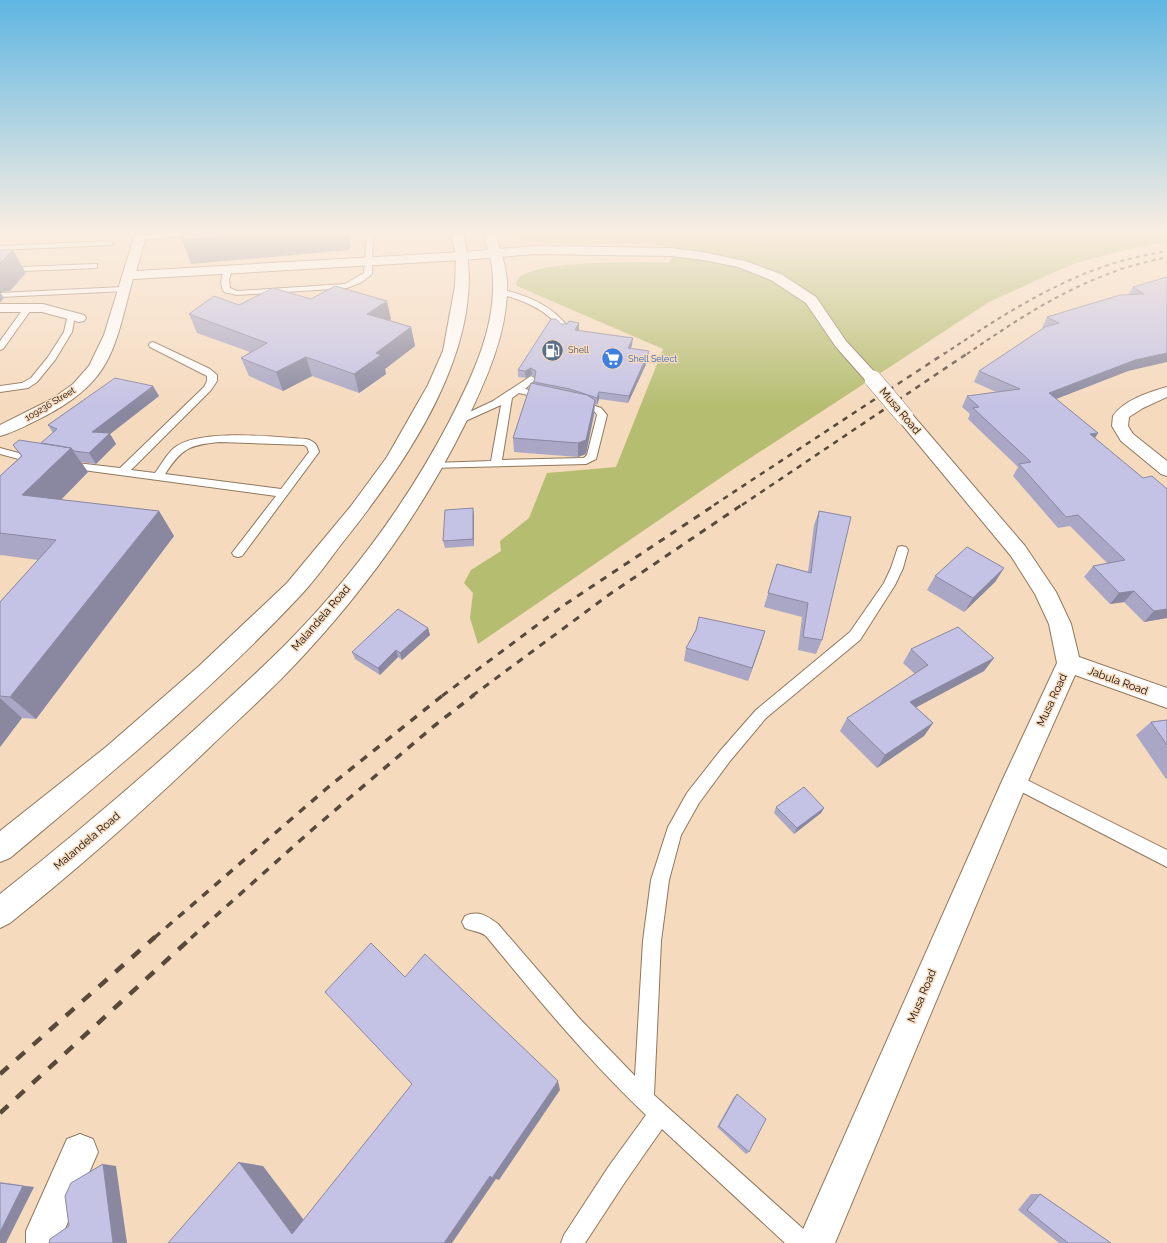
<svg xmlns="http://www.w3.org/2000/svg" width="1167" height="1243" viewBox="0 0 1167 1243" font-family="Raleway,sans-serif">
  <rect width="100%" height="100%" fill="#f5dabe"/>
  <!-- green -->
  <path fill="#b5bd70" d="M 511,234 L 1167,234 L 1167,242 L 1134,248 L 1082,261 L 1059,270 L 989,302 L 729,472 L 478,644 L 470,618 L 473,593 L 464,583 L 471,570 L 501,551 L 500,541 L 529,518 L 547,473 L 616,467 L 663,349 L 517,286 L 516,283 C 517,281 518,279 520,277 C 538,261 643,261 669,263 L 672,257 L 672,247 C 658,245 645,244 632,244 C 606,243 530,248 511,234 Z"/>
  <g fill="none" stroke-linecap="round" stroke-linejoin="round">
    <defs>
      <path id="lane" d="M 167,234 L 192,234 L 189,236 L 140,240 L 136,238 L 140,236 Z
        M 367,234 L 373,234 L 372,274 L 362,282 L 347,288 L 237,295 L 224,292 C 219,284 222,277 224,269 L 228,267 L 232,269 L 229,280 L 230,288 L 237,291 L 345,284 L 364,273 Z
        M 109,241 L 113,243 L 112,245 L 0,250 L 0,246 Z
        M 94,264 L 97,264 L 97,268 L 0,272 L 0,268 Z
        M 123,287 L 127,289 L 126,291 L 0,297 L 0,293 Z
        M 497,289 L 500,289 C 526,295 552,305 568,327 L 567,329 L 561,329 C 545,308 522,300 497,293 Z
        M 26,305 L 29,305 L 33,307 L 3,349 L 0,350 L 0,341 Z
        M 68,314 L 71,314 L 75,316 L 72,332 L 55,360 L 37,382 L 28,388 L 0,392 L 0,386 L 22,383 L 31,378 L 48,357 L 64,332 Z
        M 153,342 L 210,369 L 217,375 L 217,381 L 211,390 L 131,470 L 155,473 C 161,465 166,455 174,448 C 199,428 273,437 306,439 C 314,441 317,444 319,452 L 242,556 L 238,557 L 234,556 L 232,553 L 276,496 L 68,468 L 63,465 L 68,462 L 120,468 L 204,387 L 207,381 L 207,376 L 150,347 L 149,345 L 150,343 ZM 220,442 L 304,445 L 307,447 L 309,452 L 281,489 L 165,474 C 182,448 189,445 220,442 Z
        M 531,376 L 536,379 L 525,389 L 548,394 L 550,396 L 545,399 L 519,393 L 512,398 L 502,460 L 584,458 L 587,455 L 597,415 L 595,412 L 575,405 L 573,403 L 575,401 L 578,400 L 601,408 L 607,415 L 596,459 L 586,464 L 430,468 L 429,466 L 434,463 L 491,461 L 501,405 L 461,423 L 458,424 L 453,421 L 455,419 L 493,401 Z
        M 0,448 L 41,459 L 42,461 L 37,464 L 0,454 Z
        M 902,546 L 906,547 L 908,550 L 903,568 L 895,585 L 860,640 L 766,718 L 730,761 L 699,803 L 681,835 L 669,880 L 661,941 L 654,1095 L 810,1235 L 813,1243 L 785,1243 L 662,1129 L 625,1182 L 585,1243 L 561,1243 L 564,1235 L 609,1166 L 646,1115 C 588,1060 537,998 486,936 C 478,930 473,932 465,928 L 462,922 L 465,916 C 479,910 487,916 498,924 L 579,1018 L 635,1076 L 643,941 L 651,880 L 668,827 L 687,793 L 720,751 L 756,710 L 850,632 L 884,583 L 891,568 L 898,547 Z
        M 1015,774 L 1167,850 L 1167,867 L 1010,786 L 1007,781 L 1010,776 Z"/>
      <path id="street" d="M 135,234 L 147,234 L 136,271 L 462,252 L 535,246 L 671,248 L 703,252 L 745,261 L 781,274 L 816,297 L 846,341 L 881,379 L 879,382 L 873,384 L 867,382 L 836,347 L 806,303 L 771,280 L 738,267 L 703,260 L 671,256 L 535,254 L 462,260 L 133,279 C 114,347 114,380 45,416 C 31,423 15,432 0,436 L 0,425 L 52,399 L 73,384 L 89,366 L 104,335 Z
        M 0,304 L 43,304 L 84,315 L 86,318 L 84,321 L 79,322 L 42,312 L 0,312 Z
        M 1167,387 L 1167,397 L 1143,408 L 1129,417 L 1128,426 L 1133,434 L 1167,461 L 1167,476 L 1161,474 L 1121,441 L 1112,426 L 1113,416 C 1124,400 1149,392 1167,387 Z
        M 905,412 L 911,413 L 1025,546 L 1056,592 L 1071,624 L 1079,657 L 1167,688 L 1167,708 L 1075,675 L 1028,781 L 835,1243 L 797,1243 L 1002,781 L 1057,663 L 1049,624 L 1035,594 L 1011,556 L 899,421 L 897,417 L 899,413 Z
        M 80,1134 L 93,1139 L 98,1152 L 64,1231 L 64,1243 L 26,1243 L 26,1231 L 67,1139 Z"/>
      <path id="secondary" d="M 451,234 L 463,234 C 492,341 406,463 343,542 C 329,560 316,579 300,596 C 211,691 110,774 10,858 L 0,862 L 0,831 L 106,747 L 199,666 L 287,583 L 351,506 L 387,457 L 428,385 L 443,351 L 455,286 L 456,256 Z
        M 483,234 L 495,234 C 500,249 506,265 507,281 C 509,331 486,380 465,424 C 423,509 368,586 304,655 C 274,688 241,717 209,748 C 145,809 79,868 10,923 L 0,928 L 0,894 C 66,842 131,787 193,731 C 225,702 257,673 287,643 C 352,577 406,504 449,422 C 471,379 495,330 493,280 C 493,264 488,249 483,234 Z"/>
    </defs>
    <!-- lane casing -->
    <use href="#lane" stroke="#90785e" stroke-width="2"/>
    <!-- street casing -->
    <use href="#street" stroke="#90785e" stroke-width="2"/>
    <!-- secondary casing -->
    <use href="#secondary" stroke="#90785e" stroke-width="2"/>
    <!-- lane -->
    <use href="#lane" fill="#fff" fill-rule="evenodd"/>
    <!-- street -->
    <use href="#street" fill="#fff" fill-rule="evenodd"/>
    <!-- secondary -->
    <use href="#secondary" fill="#fff" fill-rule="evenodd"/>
    <!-- rail-far4 -->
    <path stroke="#58493b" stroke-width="2" stroke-dasharray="4 4" stroke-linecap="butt" d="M 944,354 C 995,320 1047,286 1105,266 C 1125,259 1146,255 1167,251
      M 967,354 C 1012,323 1057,293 1108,274 C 1127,266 1147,262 1167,257"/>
    <!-- rail-far3 -->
    <path stroke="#58493b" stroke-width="2.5" stroke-dasharray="5.5 5.5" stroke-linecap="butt" d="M 714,505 L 945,353
      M 742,505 L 968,353"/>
    <!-- rail-far2 -->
    <path stroke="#58493b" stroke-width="3" stroke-dasharray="7 7" stroke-linecap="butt" d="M 442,696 L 564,605 L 716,504
      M 472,696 L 610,594 L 743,504"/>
    <!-- rail-far1 -->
    <path stroke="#58493b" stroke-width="3.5" stroke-dasharray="8 8" stroke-linecap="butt" d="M 154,938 L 326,789 L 443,695
      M 191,938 L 313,829 L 434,726 L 474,695"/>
    <!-- rail -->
    <path stroke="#58493b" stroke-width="4.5" stroke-dasharray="11 11" stroke-linecap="butt" d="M 0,1074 L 155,937
      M 0,1113 L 192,937"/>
    <defs>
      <path id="street-bridge" d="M 873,379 L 905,417"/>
    </defs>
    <!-- street-bridge casing -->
    <use href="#street-bridge" stroke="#90785e" stroke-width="18" stroke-linecap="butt"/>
    <!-- street-bridge -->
    <use href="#street-bridge" stroke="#fff" stroke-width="17"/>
  </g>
  <!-- wall -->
  <path fill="#a9a7c5" d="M 1167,277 L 1128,371 L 1056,399 L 1098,433 L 1095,438 L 1167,618 L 1144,622 L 1124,602 L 1110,604 L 1084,577 L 1093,566 L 1107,563 L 1070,526 L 1058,528 L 1013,476 L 1018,467 L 968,419 L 970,414 L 962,407 L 967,396 L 996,392 L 974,382 L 979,371 L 1044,328 L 1042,328 L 1047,317 L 1128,295 L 1133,287 Z
    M 311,299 L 391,319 L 390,320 L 411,327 L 415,346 L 385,369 L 386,374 L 359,393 L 312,376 L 283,391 L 249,376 L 241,358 L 250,352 L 197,333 L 189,314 L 239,305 Z
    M 561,324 L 579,329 L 579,331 L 632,345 L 631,348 L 649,358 L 628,403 L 599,399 L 597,405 L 595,404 L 594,414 L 586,454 L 578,457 L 514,452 L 513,438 L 534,384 L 535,377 L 532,375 L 526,378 L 518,377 L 518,370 Z
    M 153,386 L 159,396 L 110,434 L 116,444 L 96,464 L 81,462 L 88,472 L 61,500 L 159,511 L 174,536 L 36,719 L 22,718 L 0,747 L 0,602 L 38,560 L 1,555 L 0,556 L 0,476 L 21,456 L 13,445 L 41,443 L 53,433 L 48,425 Z
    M 819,511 L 822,640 L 816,654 L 798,650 L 802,617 L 764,607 L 777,564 L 808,572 L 814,525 Z
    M 474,515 L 474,546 L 445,548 L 443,541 Z
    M 1004,568 L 995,582 L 964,612 L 927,590 L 935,576 Z
    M 428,628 L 430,635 L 402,660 L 398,657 L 380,675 L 355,659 L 352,652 Z
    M 765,631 L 761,644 L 748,681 L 684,661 L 686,648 Z
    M 911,649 L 994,658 L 984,671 L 916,707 L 933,723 L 924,736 L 877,768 L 840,731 L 847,718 L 915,674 L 903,663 Z
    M 1167,720 L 1167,778 L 1166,779 L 1136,735 L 1151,722 Z
    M 776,807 L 824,808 L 821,813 L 794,834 L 774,813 Z
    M 737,1095 L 749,1152 L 746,1154 L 717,1127 L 734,1097 Z
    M 0,1182 L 34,1187 L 0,1243 Z
    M 1031,1194 L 1040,1194 L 1111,1243 L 1059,1243 L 1018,1210 Z"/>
  <!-- shaded-wall -->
  <path fill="#8988a0" d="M 256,234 L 350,234 L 350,250 L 191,264 L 182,240 Z
    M 13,250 L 26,273 L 10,291 L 0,292 L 0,263 Z
    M 0,292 L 4,298 L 0,303 Z
    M 387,301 L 391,319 L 372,332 L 367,314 Z
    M 579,323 L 579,329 L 575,337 L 575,330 Z
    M 411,327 L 415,346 L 385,369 L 386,374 L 359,393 L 354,374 L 376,353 Z
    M 633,338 L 632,345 L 628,355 L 628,348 Z
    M 649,351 L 649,358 L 628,403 L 629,396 Z
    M 1167,353 L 1167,362 L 1128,371 L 1043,404 L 1049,393 L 1135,360 Z
    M 306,357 L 312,376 L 283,391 L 276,372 Z
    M 531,368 L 532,375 L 526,378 L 525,371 Z
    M 153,386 L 159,396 L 110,434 L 116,444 L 96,464 L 89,453 L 92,432 Z
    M 599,392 L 599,399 L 597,405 L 597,398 Z
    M 595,400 L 594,414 L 586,454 L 578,457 L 578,443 Z
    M 1098,433 L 1091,444 L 1090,434 Z
    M 71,448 L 88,472 L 41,520 L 22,495 Z
    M 473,508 L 474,515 L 474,546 L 473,539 Z
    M 159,511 L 174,536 L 36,719 L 10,697 Z
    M 1004,568 L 995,582 L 964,612 L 973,598 Z
    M 1134,591 L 1124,602 L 1110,604 L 1119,593 Z
    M 1167,609 L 1167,618 L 1144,622 L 1154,611 Z
    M 428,628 L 430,635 L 402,660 L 400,653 Z
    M 765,631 L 761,644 L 748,681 L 752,668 Z
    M 396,650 L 398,657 L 380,675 L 378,668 Z
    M 994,658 L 984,671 L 902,715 L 910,702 Z
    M 0,698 L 22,718 L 0,747 Z
    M 933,723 L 924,736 L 877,768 L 885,755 Z
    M 824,808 L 821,813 L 794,834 L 797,828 Z
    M 558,1081 L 560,1090 L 499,1180 L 496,1179 L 452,1243 L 444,1243 L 490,1176 Z
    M 239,1162 L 263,1166 L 313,1232 L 292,1234 Z
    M 103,1164 L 116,1166 L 127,1243 L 113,1243 Z
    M 23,1186 L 34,1187 L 6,1243 L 0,1243 L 0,1232 Z"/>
  <!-- building -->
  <path fill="#c4c2e5" stroke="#8988a0" d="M 184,234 L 256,234 L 182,240 Z
    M 0,250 L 13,250 L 0,263 Z
    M 1167,277 L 1167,353 L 1135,360 L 1049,393 L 1098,433 L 1090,434 L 1143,478 L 1152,476 L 1167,489 L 1167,609 L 1154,611 L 1134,591 L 1119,593 L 1093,566 L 1125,560 L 1078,515 L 1066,517 L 1019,464 L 1031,462 L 973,408 L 979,407 L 967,396 L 1020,389 L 979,371 L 1045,327 L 1059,323 L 1047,317 L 1120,295 L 1144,294 L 1133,287 Z
    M 335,286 L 387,301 L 367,314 L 411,327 L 376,353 L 381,355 L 354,374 L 306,357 L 276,372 L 241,358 L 267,343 L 189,314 L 214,296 L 239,305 L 273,288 L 311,299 Z
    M 551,319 L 556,319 L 561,324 L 567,324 L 569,321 L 579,323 L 575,330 L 633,338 L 628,348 L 649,351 L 629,396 L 599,392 L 597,398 L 570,389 L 534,382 L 536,371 L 531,368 L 525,371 L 518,370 Z
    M 115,378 L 153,386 L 92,432 L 110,433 L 89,453 L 74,451 L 71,448 L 41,443 L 57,429 L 48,425 Z
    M 531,383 L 587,395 L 595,400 L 586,440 L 578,443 L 513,438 Z
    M 19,440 L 71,448 L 22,495 L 159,511 L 10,697 L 0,696 L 0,602 L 56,540 L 0,533 L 0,476 L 22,456 L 13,445 Z
    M 473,508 L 473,539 L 443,541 L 445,510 Z
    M 819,511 L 851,517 L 822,640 L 803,637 L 808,603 L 768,593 L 777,564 L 811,573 Z
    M 967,547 L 1004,568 L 973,598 L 935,576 Z
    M 398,609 L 428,628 L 400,653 L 396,650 L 378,668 L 352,652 Z
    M 699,617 L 765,631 L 752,668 L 686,648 L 696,630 Z
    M 958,627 L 994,658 L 910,702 L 933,723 L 885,755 L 847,718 L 928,665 L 911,649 Z
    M 1167,720 L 1167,745 L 1151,722 Z
    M 804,787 L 824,808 L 797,828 L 776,807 Z
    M 371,943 L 405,977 L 425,954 L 558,1081 L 492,1178 L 490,1176 L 444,1243 L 168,1243 L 239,1162 L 292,1234 L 412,1084 L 325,992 Z
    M 737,1094 L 766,1119 L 749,1152 L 719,1126 Z
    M 103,1164 L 113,1243 L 49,1243 L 50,1239 L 69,1226 L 65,1196 L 71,1183 Z
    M 0,1183 L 23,1186 L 0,1232 Z
    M 1040,1194 L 1111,1243 L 1068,1243 L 1027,1210 Z"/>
  <!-- sky -->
  <linearGradient id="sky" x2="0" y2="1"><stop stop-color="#5fb6e2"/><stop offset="0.57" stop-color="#faeee2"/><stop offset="1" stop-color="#faeee2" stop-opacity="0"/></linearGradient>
  <rect width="1167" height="408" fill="url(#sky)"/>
  <!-- icons -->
  <defs>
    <symbol id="fuel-disc" viewBox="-11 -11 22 22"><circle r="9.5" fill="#5c6f8a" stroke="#f5dabe"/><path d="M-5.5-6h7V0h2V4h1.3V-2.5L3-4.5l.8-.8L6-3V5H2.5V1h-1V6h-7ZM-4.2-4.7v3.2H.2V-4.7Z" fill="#fff"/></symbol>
    <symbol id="supermarket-disc" viewBox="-11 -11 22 22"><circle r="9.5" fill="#3f7fe0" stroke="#f5dabe"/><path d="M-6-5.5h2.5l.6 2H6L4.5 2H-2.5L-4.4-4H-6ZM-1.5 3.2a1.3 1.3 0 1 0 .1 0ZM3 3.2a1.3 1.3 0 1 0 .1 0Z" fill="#fff"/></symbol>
  </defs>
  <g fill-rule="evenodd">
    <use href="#fuel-disc" x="540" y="338" width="25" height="25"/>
    <use href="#supermarket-disc" x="600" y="346" width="25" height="25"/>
  </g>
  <g text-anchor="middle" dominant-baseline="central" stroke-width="3" stroke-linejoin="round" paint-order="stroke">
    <!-- far-service labels -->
    <g font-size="9" fill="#4e5e75" stroke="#f5dabe" text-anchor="start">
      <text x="568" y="350">Shell</text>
    </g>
    <!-- far-shop labels -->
    <g font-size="9" fill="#366cbe" stroke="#f5dabe" text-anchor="start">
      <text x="628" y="359">Shell Select</text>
    </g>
    <!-- far-street labels -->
    <g font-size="9" fill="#160d04" stroke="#f5dabe">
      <text transform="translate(50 404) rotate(-31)">109236 Street</text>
    </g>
    <!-- street labels -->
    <g font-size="11" fill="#160d04" stroke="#f5dabe">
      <text transform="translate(900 411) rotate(50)">Musa Road</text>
      <text transform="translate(321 618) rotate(-49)">Malandela Road</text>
      <text transform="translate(1118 681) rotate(20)">Jabula Road</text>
      <text transform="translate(1052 700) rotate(-65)">Musa Road</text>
      <text transform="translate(87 841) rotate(-40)">Malandela Road</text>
      <text transform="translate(922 996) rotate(-67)">Musa Road</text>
    </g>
  </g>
</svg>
